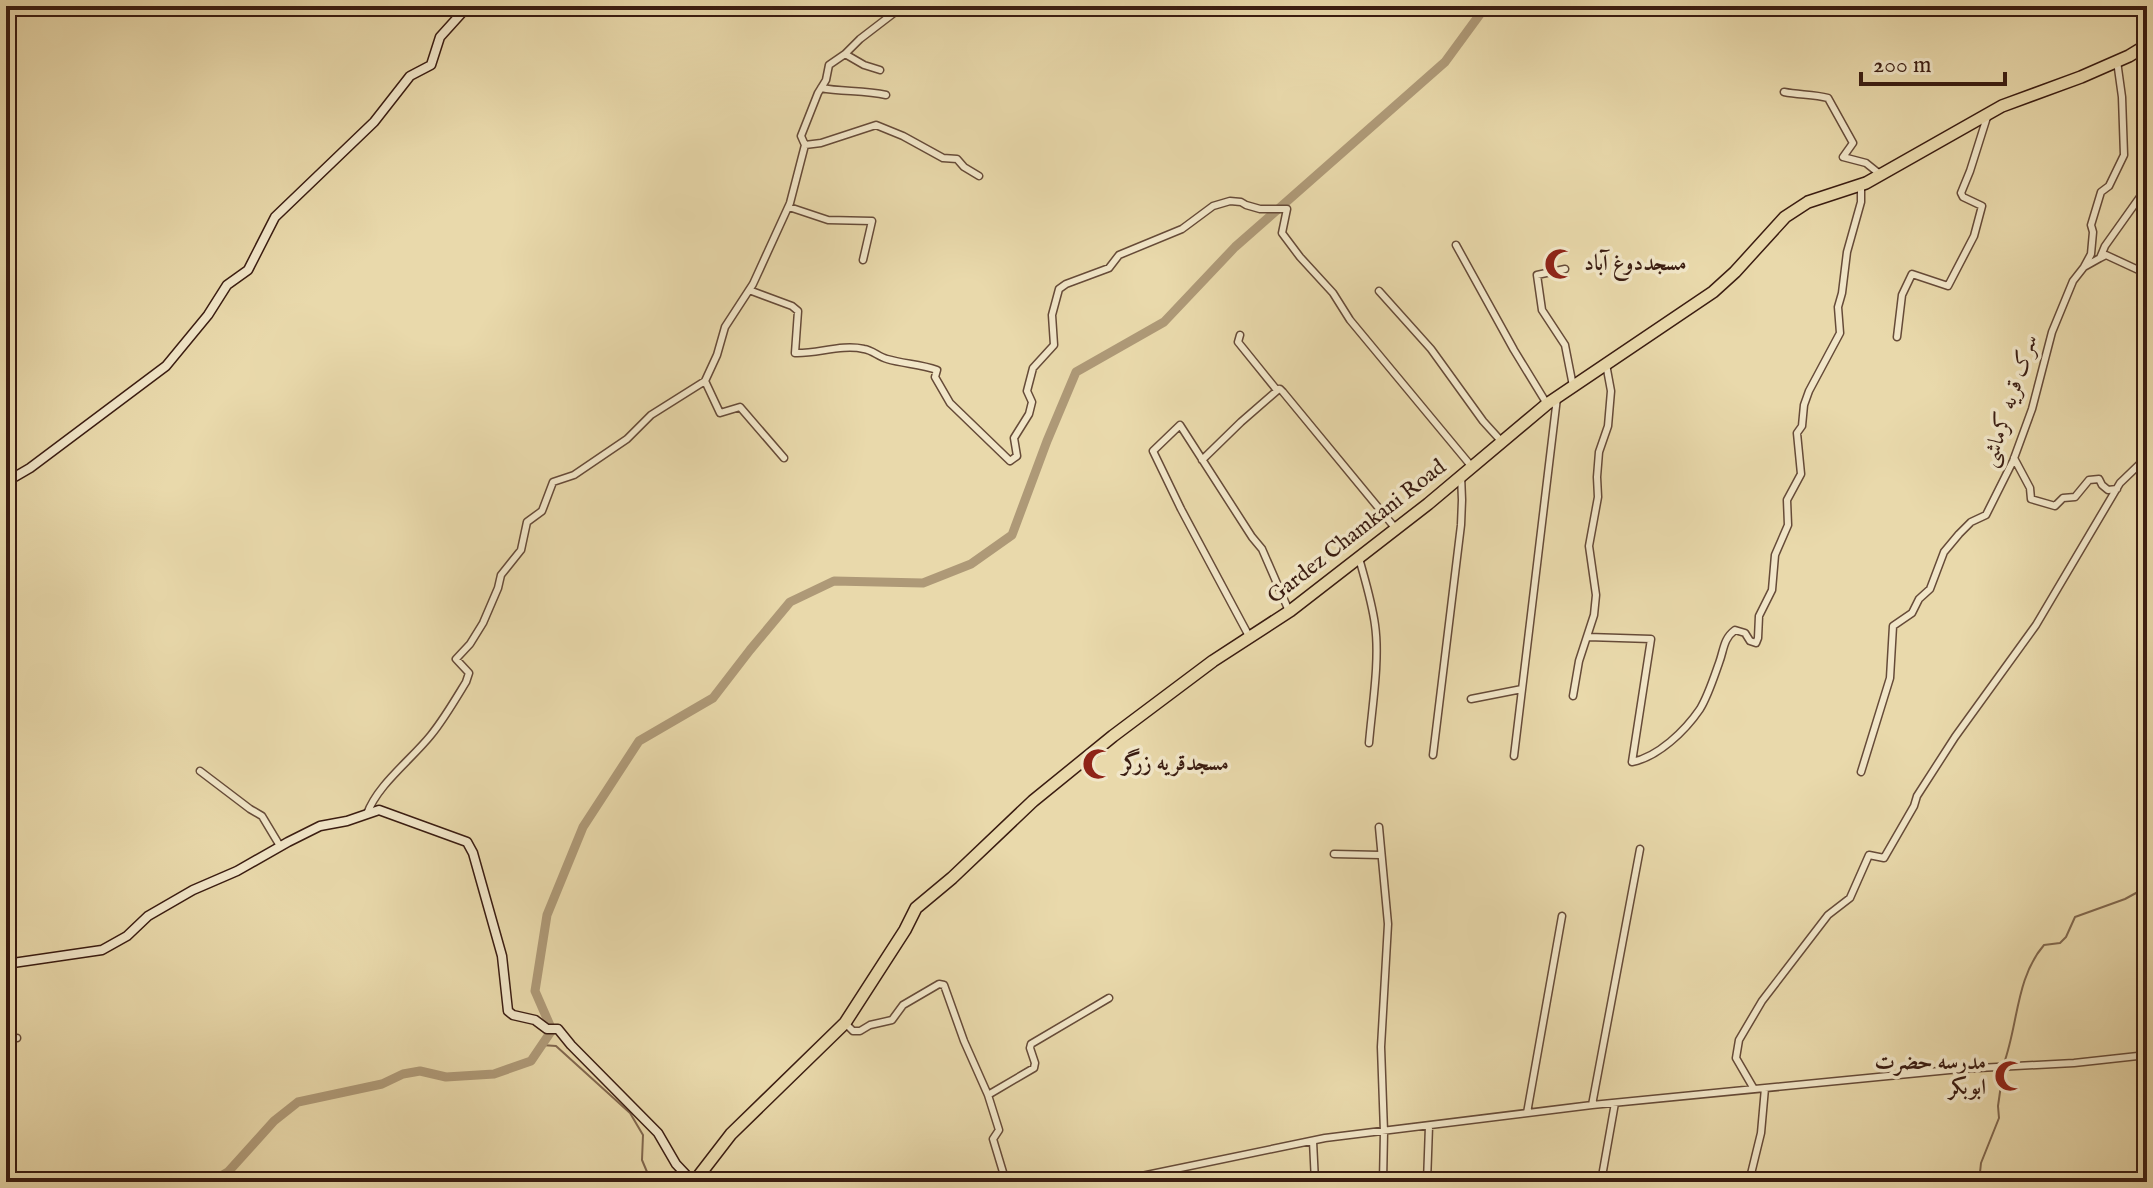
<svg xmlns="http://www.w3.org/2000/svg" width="2153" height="1188" viewBox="0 0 2153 1188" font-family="'IM FELL English',Amiri,serif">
  <rect width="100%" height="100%" fill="#e9d9ab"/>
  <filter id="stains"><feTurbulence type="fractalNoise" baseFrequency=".0025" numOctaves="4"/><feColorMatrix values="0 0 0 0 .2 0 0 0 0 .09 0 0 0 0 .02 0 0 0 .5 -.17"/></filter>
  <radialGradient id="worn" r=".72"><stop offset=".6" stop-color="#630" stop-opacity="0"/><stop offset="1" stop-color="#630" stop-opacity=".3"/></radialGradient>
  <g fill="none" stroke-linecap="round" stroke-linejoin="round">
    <!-- stream -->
    <path stroke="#80674e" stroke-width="2" d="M 542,1045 L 556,1046 L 630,1113 L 643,1135 L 642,1160 L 650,1179 L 654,1182
      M 2004,1063 C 2018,1025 2016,977 2044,945 L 2060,943 L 2066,937 L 2075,917 L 2125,899 L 2147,887
      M 1979,1182 L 1981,1163 L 1999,1118 L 1998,1106 L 2003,1071"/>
    <!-- river -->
    <path stroke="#ae9977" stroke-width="9" d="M 211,1182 L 228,1172 L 274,1121 L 298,1102 L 382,1084 L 403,1074 L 420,1071 L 446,1077 L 494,1074 L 531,1061 L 552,1030 L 535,991 L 547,915 L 583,827 L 639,741 L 713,698 L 750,650 L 790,602 L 834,581 L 923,583 L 971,564 L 1012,535 L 1047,441 L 1076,372 L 1164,322 L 1235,247 L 1445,62 L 1486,6"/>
    <defs>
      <path id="street" d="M 845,54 L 864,65 L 880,70
        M 821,88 C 842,92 865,90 886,95
        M 1784,92 C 1799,95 1814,94 1828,98 L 1853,143 L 1843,157 L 1866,163 L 1881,175
        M 805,145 L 821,143 L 876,125 L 903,136 L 943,158 L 957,159 L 964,167 L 979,176
        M 789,207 L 828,220 L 872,221 L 863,260
        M 1456,245 L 1514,350 L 1547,404
        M 2100,258 L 2106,255 L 2147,274
        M 2084,267 L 2100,258 L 2105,246 L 2147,187
        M 1565,269 L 1537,275 L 1542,310 L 1565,345 L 1573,386
        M 749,290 L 792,306 L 798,311 L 795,353 C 817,354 841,344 864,349 C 872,350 879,357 887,359 C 904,364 920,364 937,370 L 935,377 L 950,403 L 1010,461 L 1017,456 L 1014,438 L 1029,414 L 1032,402 L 1027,391 L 1033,368 L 1054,345 L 1052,315 L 1059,289 L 1066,284 L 1109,268 L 1119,255 L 1182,229 L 1213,206 L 1230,201 L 1241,202 L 1246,205 L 1260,209 L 1287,209 L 1282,233 L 1300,257 L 1333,293 L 1350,320 L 1472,467
        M 1379,291 L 1431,349 L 1483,421 L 1502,442
        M 1240,335 L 1238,342 L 1276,389 L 1280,389 L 1283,392 L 1396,529
        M 1897,337 L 1902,295 L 1912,274 L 1948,286 L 1974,236 L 1982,206 L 1963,197 L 1961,193 L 1970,171 L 1988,114
        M 705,381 L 720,413 L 740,407 L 784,458
        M 2014,458 L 2030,488 L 2031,499 L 2055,506 L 2063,498 L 2075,497 L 2089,480 L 2099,479 L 2102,485 L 2108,490 L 2117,489
        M 1202,460 L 1241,422 L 1279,389
        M 1359,558 C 1365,580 1372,602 1375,625 C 1380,660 1372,707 1369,743
        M 1588,637 L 1651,639 L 1632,762 C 1658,757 1685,731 1700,709 C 1708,696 1714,677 1719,663 C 1724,650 1723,639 1735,630 L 1745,633 L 1750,641 L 1756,643 L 1758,638 L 1759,616 L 1772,590 L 1775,555 L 1788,525 L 1787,500 L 1801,474 L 1797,433 L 1802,426 L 1804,405 L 1809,391 L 1840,333 L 1838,307 L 1842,293 L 1847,252 L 1861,202 L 1861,184
        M 1250,638 L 1181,509 L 1153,451 L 1180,425 L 1252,537 L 1262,549 L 1289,611
        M 1573,696 L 1579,661 L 1594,615 L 1596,595 L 1589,546 L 1598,497 L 1597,477 L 1599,452 L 1608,426 L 1611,391 L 1606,364
        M 1471,699 L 1522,689
        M 1433,755 L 1461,525 L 1462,500 L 1461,475
        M 1514,756 L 1557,398
        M 200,771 L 250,809 L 262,816 L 280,846
        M 1861,772 L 1890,678 L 1893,626 L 1912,613 L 1919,599 L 1930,589 L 1944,552 L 1959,534 L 1971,522 L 1986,515 L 2013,461 L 2032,409 L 2052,332 L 2073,281 L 2084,267 L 2091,254 L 2093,232 L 2091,225 L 2101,192 L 2109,186 L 2124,155 L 2122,97 L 2117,61
        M 367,814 C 377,785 412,759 431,735 C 444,719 455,700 466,682 L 469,673 L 456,659 L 470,644 L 483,623 L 498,588 L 501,575 L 521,550 L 527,522 L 542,511 L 553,482 L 574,475 L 627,439 L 651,415 L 705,381 L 717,355 L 725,327 L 753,284 L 790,203 L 805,145 L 801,136 L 818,93 L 826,80 L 829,65 L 845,54 L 860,39 L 903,6
        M 1379,827 L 1388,924 L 1381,1047 L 1384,1132 L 1383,1182
        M 1334,854 L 1380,855
        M 845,1023 L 853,1031 L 860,1031 L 870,1025 L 892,1020 L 903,1005 L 939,984 L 944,985 L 964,1041 L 988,1095 L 999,1130 L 993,1139 L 1006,1182
        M 6,1038 L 17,1038
        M 1754,1089 L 1736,1058 L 1739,1040 L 1762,1001 L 1828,915 L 1850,898 L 1869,855 L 1884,858 L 1914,806 L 1917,796 L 1955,737 L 2036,625 L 2120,483 L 2147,457
        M 988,1095 L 1034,1068 L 1035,1063 L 1030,1048 L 1031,1044 L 1109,998
        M 1592,1105 L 1640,849
        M 1527,1113 L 1562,916
        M 1313,1141 L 1315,1182
        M 1104,1182 L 1132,1178 L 1325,1138 L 1592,1105 L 1960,1069 L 2074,1063 L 2147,1055
        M 1427,1182 L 1429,1126
        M 1601,1182 L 1615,1103
        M 1749,1182 L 1761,1133 L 1765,1088"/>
      <path id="secondary" d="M 6,482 L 30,468 L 166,366 L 208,315 L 227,285 L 248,270 L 275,217 L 374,122 L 410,76 L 431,65 L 440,37 L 468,6
        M 6,964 L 102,950 L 127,936 L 148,916 L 193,890 L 237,871 L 288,842 L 320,826 L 347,821 L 379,810 L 467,842 L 473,853 L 502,956 L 508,1011 L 513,1015 L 535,1020 L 547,1029 L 558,1029 L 571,1045 L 658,1133 L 676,1164 L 693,1182"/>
      <path id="highway" d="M 694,1182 L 731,1134 L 845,1023 L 905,930 L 916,908 L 952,878 L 1033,801 L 1113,736 L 1213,661 L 1290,611 L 1428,504 L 1547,404 L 1713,292 L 1735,272 L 1785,217 L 1808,202 L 1866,183 L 2002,106 L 2081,77 L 2129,56 L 2147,45"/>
    </defs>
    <!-- street casing -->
    <use href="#street" stroke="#664b38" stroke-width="9"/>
    <!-- secondary casing -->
    <use href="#secondary" stroke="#3a1c11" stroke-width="11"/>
    <!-- highway casing -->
    <use href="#highway" stroke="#3a1c11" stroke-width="14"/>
    <!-- street -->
    <use href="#street" stroke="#f1e6c8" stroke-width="6"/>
    <!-- secondary -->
    <use href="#secondary" stroke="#f1e6c8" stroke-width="8"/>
    <!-- highway -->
    <use href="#highway" stroke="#e9d9ab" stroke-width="11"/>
  </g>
  <!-- icons -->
  <defs>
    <symbol id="mosque-bare" viewBox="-9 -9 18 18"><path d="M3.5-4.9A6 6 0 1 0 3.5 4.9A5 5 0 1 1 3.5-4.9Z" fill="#8f2418" stroke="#f1e6c8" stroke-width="2.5" paint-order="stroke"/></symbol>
  </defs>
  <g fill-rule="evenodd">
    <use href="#mosque-bare" x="1538" y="242" width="44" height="44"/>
    <use href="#mosque-bare" x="1076" y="742" width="44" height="44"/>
    <use href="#mosque-bare" x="1988" y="1054" width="44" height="44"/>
  </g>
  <g text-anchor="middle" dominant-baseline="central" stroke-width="7" stroke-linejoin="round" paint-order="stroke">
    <!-- poi labels -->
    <g font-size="22" font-weight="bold" fill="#3a1c11" stroke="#f1e6c8" text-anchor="start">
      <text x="1584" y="264">مسجددوغ آباد</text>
      <text x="1122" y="764">مسجدقریه زرگر</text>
      <text x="1986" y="1063" text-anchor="end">مدرسه حضرت<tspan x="1986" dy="25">ابوبکر</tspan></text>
    </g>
    <!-- street labels -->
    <g font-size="22" fill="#3a1c11" stroke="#f1e6c8">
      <text transform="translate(2010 401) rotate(-72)">سرک قریه کرماشی</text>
      <text transform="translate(1357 532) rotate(-38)">Gardez Chamkani Road</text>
    </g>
  </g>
  <!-- margin -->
  <rect width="2153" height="1188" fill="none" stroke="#e9d9ab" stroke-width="32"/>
  <rect x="8" y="8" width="2137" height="1172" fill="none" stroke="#3a1c11" stroke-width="4"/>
  <rect x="16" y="16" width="2121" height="1156" fill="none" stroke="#3a1c11" stroke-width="2"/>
  <!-- scale -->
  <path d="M1861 72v12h144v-12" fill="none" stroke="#3a1c11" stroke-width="4"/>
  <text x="1873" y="72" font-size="24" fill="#3a1c11" stroke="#f1e6c8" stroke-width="6" paint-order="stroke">200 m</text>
  <rect width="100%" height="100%" filter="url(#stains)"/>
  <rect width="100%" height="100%" fill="url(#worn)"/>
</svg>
